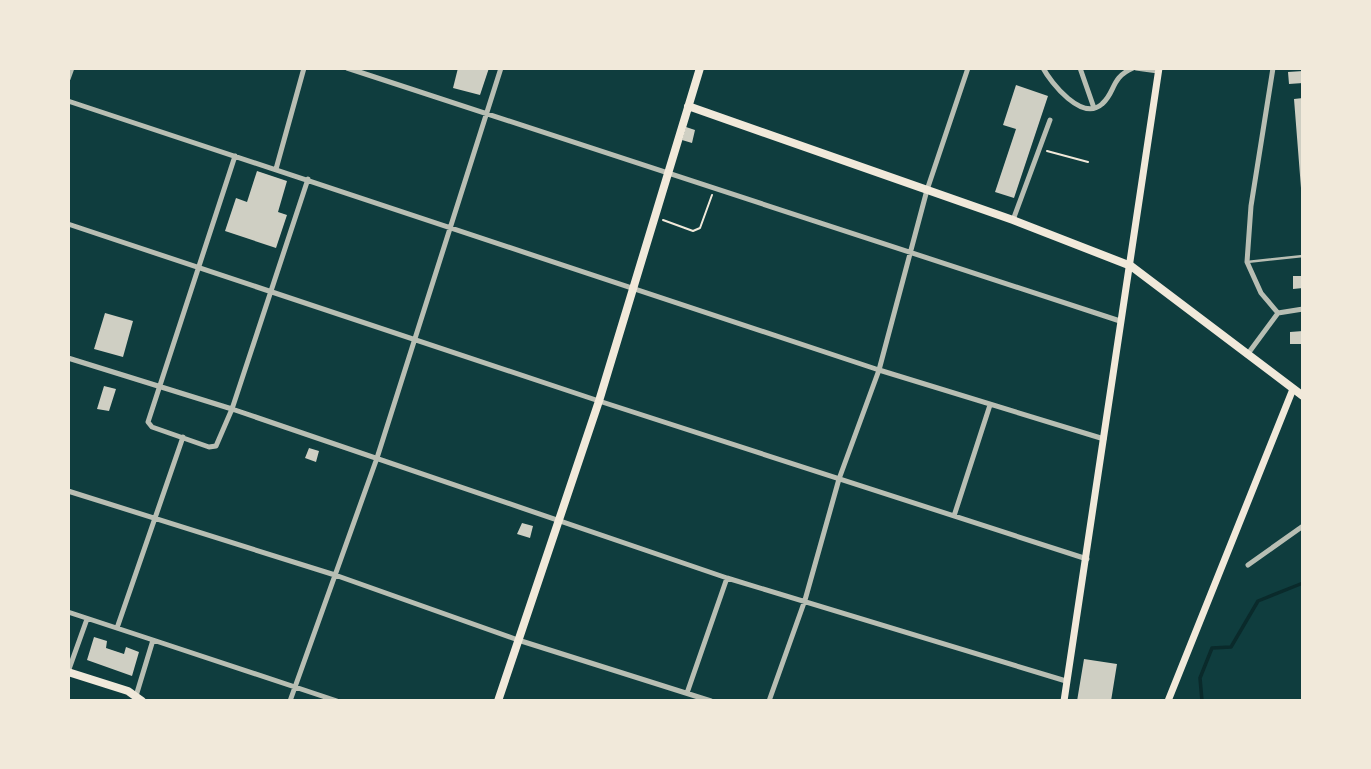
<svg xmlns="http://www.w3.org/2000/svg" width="1371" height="769" viewBox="0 0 1371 769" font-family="Ubuntu,sans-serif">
  <rect width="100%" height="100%" fill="#0f3d3e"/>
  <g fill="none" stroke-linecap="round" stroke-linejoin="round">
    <!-- stream -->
    <path stroke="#0a2a2b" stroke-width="3.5" d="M 1202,701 L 1200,678 L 1212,648 L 1231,647 L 1258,601 L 1303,583"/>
  </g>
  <!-- building -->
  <path fill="#cfcfc3" d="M 458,68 L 489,68 L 480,95 L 453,88 Z
    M 1303,71 L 1303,83 L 1289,84 L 1288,72 Z
    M 1016,85 L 1048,96 L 1014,198 L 995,192 L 1016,129 L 1003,125 Z
    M 1303,98 L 1303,188 L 1301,188 L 1294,99 Z
    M 686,127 L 695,130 L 692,143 L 682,140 Z
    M 257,171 L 287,181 L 278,212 L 287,215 L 276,248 L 225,231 L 236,198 L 247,202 Z
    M 1293,276 L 1303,276 L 1303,288 L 1293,289 Z
    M 105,313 L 133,321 L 123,357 L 94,349 Z
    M 1303,331 L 1303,344 L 1290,344 L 1290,332 Z
    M 104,386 L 116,389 L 109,411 L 97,409 Z
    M 309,448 L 319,451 L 316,462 L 305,458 Z
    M 522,523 L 533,526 L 530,538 L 517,534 Z
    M 94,637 L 107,641 L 106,648 L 124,654 L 126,647 L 139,652 L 132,676 L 87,660 Z
    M 1084,659 L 1117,664 L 1111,701 L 1077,701 Z"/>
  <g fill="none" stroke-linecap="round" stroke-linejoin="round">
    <!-- path -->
    <path stroke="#f1e9da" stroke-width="2" d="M 1047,151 L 1088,162
      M 663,220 L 693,231 L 700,228 L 712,195"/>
    <!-- service -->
    <path stroke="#b8beb3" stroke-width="2.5" d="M 1247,262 L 1303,256"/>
    <!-- minor -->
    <path stroke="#b8beb3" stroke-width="5" d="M 347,68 L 1120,321
      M 1043,68 C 1051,83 1082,122 1102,104 C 1116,92 1110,78 1133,68
      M 1080,68 L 1094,108
      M 1136,68 L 1158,71
      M 1273,68 L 1251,206 L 1247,262 L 1261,293 L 1278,313
      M 68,79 L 72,68
      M 68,101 L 879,370 L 1104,439
      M 235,156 L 148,422 L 152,427 L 209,447 L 216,446 L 232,409 L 308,179
      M 276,169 L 304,68
      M 1013,220 L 1050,120
      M 68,224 L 599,401 L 1087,559
      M 1247,355 L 1278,313 L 1303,309
      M 68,358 L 232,409 L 727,578 L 1066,681
      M 68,491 L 335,575 L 518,640 L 711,701
      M 954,516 L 990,405
      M 1248,565 L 1303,526
      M 68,612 L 153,640 L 136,696
      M 117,628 L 183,437
      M 153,640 L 337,701
      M 68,672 L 87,619
      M 687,693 L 727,578
      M 290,701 L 377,458 L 501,68
      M 769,701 L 805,600 L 839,479 L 879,370 L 927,190 L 968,68"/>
    <!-- secondary -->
    <path stroke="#f1e9da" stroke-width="7" d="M 1064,701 L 1159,68
      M 1168,701 L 1293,389"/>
    <!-- primary -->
    <path stroke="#f1e9da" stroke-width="8" d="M 688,106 L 1013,220 L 1131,266 L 1303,396
      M 68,672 L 128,691 L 142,701
      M 498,701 L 599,401 L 700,68"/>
  </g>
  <!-- border -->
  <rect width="1371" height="769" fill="none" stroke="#f1e9da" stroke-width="140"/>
</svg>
